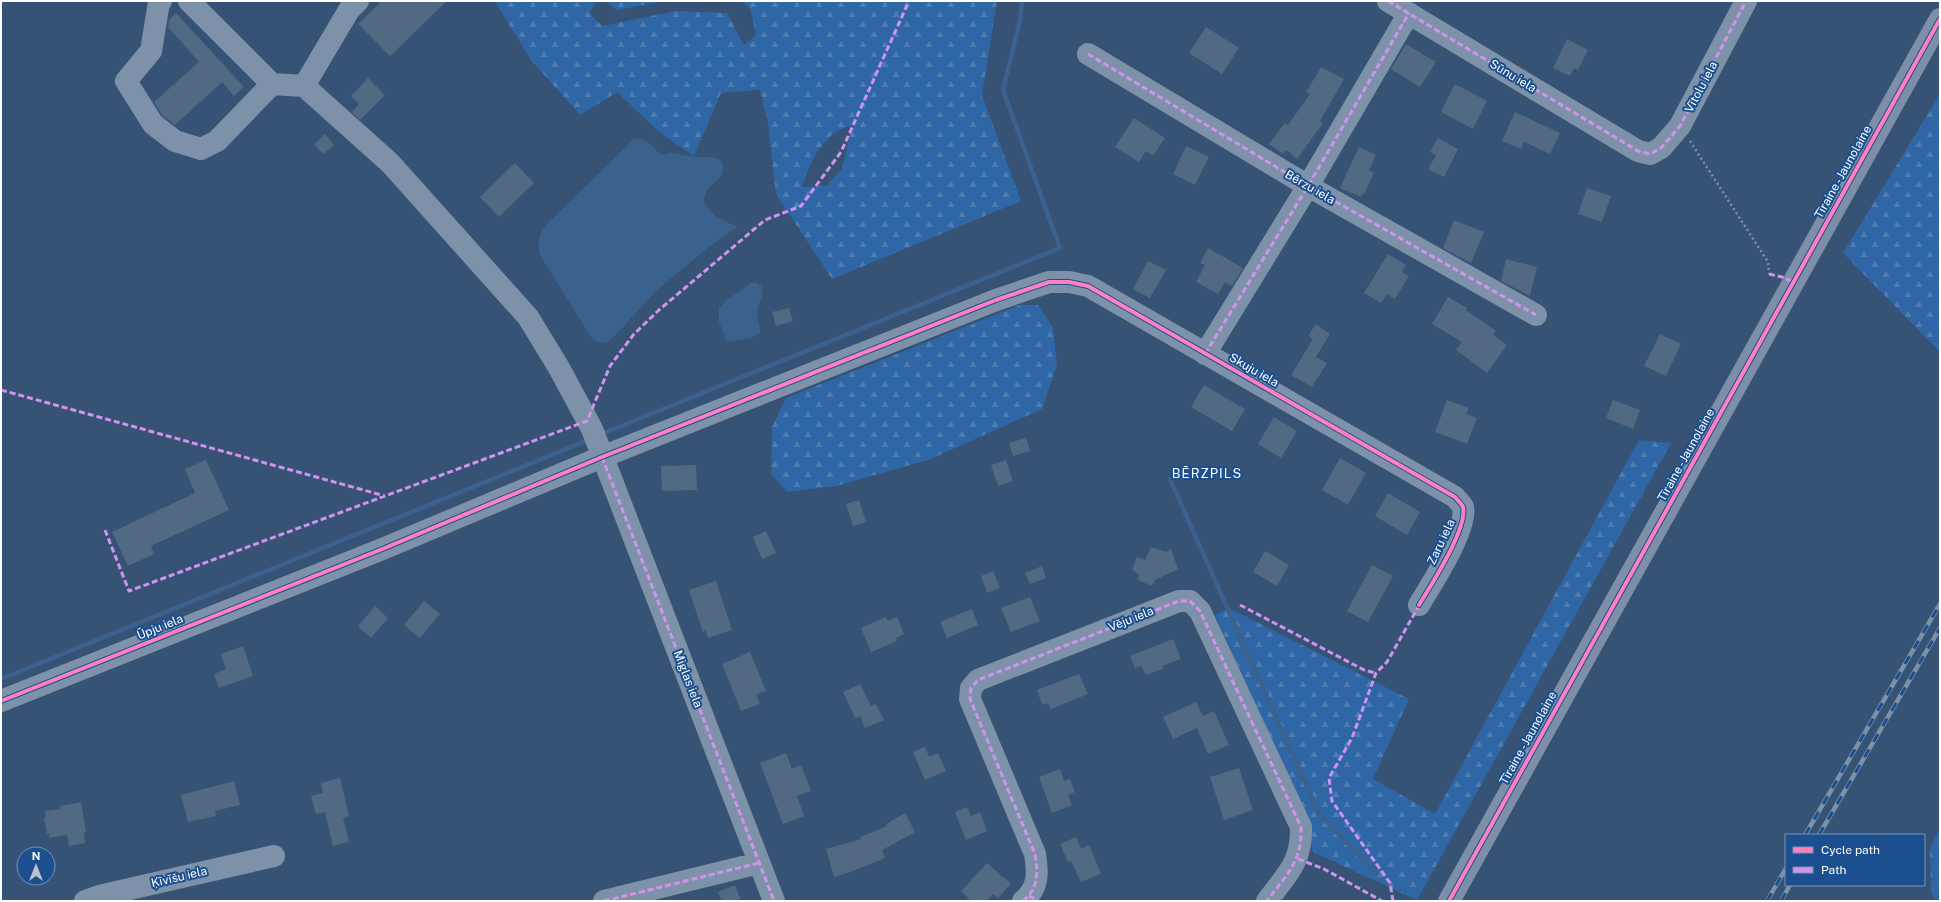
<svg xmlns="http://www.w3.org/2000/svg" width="1941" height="902" viewBox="0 0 1941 902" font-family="'Public Sans',sans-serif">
  <defs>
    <pattern id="forest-firs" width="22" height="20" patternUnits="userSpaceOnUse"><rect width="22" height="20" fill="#2f66a5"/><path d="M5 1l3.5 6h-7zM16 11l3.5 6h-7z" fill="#4e7db2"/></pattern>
  </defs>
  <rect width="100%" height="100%" fill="#365274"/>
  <!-- forest -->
  <path fill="url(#forest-firs)" fill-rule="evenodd" d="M 496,1 L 597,1 L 589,13 L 602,26 L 676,11 L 727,13 L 744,45 L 756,35 L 750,8 L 741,1 L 997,1 L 982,95 L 1021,201 L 832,279 L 776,194 L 768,124 L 760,90 L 721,93 L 694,156 L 659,132 L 617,92 L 580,115 L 531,60 L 495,2 ZM 852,126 L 842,169 L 826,186 L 802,187 C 810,163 824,130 852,126 Z
    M 605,1 L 662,1 L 617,10 Z
    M 1940,94 L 1940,352 L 1843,253 Z
    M 1020,305 L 1038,305 L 1053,327 L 1057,365 L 1042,409 L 931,459 L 836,486 L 787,492 L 771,474 L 772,427 L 786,398 Z
    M 1639,440 L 1671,443 L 1417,900 L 1313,852 L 1302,809 L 1215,615 L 1229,608 L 1409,699 L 1373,779 L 1435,814 Z
    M 1940,829 L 1940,901 L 1937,901 L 1931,893 L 1930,848 Z"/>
  <!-- water -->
  <path fill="#3b618d" d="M 634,139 C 648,137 652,149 663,155 C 666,155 669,153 672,153 C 679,154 687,156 694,157 C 706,158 726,152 723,173 C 715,185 704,187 704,203 L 715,216 L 737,227 L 710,246 L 656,291 L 613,338 C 605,344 598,345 591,337 L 540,255 C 537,242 539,233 548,223 Z
    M 751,283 L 757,283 L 762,287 C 765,297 758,301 757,311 C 756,318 761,325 760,333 L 751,338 L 727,342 L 719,322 L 719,308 L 727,300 Z"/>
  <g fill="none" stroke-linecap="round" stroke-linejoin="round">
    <!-- stream -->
    <path stroke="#3b618d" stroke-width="4.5" d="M 604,433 L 1060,248 L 1003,90 L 1020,20 L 1022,1
      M 1170,479 L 1319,814 L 1377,874
      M 1,679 L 586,441"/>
  </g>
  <!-- building -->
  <path fill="#526984" d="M 382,1 L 447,1 L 390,56 L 358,24 Z
    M 176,13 L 244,87 L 234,96 L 222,82 L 175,125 L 162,115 L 154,102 L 199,62 L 168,27 L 169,20 Z
    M 1206,27 L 1239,48 L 1222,74 L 1189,53 Z
    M 1567,39 L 1588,50 L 1578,70 L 1574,68 L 1570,76 L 1553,68 Z
    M 1406,44 L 1436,62 L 1420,87 L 1391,69 Z
    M 1321,67 L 1344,79 L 1320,121 L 1323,123 L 1297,159 L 1286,150 L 1283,154 L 1269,144 L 1285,123 L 1288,125 L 1310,94 L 1306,92 Z
    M 368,78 L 385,95 L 360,120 L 352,112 L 359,104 L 351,96 Z
    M 1455,84 L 1487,101 L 1473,129 L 1441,112 Z
    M 1515,112 L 1560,133 L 1550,154 L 1524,142 L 1521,149 L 1502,141 Z
    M 1134,118 L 1165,138 L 1153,156 L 1146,151 L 1139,162 L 1115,147 Z
    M 325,134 L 334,145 L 323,154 L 314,144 Z
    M 1438,138 L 1458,149 L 1444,177 L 1428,169 L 1436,155 L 1430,152 Z
    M 1186,146 L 1209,157 L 1195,185 L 1173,174 Z
    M 1359,147 L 1376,155 L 1369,170 L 1374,173 L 1364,194 L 1362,193 L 1361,197 L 1340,188 Z
    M 515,163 L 534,183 L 499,217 L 480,197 Z
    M 1587,188 L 1611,196 L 1602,222 L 1578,214 Z
    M 1454,220 L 1484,232 L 1471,263 L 1443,248 Z
    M 1208,248 L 1243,268 L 1232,286 L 1225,282 L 1218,294 L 1196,282 L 1205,265 L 1200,263 Z
    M 1388,254 L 1406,265 L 1402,272 L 1409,276 L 1395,299 L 1387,294 L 1381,303 L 1364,293 Z
    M 1506,259 L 1537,267 L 1530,296 L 1501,281 Z
    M 1148,261 L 1166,270 L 1150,298 L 1133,289 Z
    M 1448,297 L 1467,308 L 1466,310 L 1496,331 L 1493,335 L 1507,345 L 1487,373 L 1456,350 L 1462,342 L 1432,324 Z
    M 789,308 L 793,321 L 776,326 L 772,312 Z
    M 1316,324 L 1330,334 L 1316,357 L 1327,363 L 1312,387 L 1291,375 L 1313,339 L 1308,336 Z
    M 1660,334 L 1681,344 L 1666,376 L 1644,366 Z
    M 1204,385 L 1245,409 L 1232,431 L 1191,407 Z
    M 1447,400 L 1469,408 L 1466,414 L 1477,418 L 1467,444 L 1435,432 Z
    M 1613,400 L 1640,410 L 1633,429 L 1606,418 Z
    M 1274,417 L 1297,431 L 1281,458 L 1258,444 Z
    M 1026,438 L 1030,451 L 1013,456 L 1009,443 Z
    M 1340,458 L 1366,473 L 1348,505 L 1322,490 Z
    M 206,460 L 229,510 L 151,546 L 154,554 L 128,566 L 112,532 L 195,493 L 185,469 Z
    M 1006,460 L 1013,481 L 998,486 L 991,465 Z
    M 696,465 L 697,490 L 662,491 L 661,466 Z
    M 1388,493 L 1420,512 L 1407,535 L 1375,516 Z
    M 859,500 L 866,522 L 853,526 L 846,504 Z
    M 766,531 L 776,553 L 762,559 L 753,537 Z
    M 1151,547 L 1166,552 L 1171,549 L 1178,569 L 1155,580 L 1152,586 L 1138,580 L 1139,574 L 1132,570 L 1137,557 L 1145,560 Z
    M 1265,551 L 1289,565 L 1277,586 L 1253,572 Z
    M 1372,565 L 1393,576 L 1368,622 L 1347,611 Z
    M 1042,566 L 1046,578 L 1030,584 L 1025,573 Z
    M 993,571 L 1000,588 L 987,593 L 981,576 Z
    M 716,581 L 732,630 L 708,638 L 706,630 L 703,632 L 689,590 Z
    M 1030,597 L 1040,621 L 1011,632 L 1001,608 Z
    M 424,601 L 440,614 L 420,638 L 404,625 Z
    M 375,606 L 388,618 L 371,638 L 358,626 Z
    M 972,609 L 978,625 L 947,638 L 940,622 Z
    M 886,617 L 888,621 L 897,617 L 904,634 L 896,638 L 897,641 L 871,652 L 861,628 Z
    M 1173,639 L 1181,659 L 1162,666 L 1163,669 L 1146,675 L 1141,666 L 1135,668 L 1130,656 Z
    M 243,646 L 253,676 L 219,688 L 214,674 L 226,669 L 221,654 Z
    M 750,652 L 766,691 L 756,694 L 760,704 L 741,711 L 722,664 Z
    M 1079,674 L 1088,694 L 1051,709 L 1048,703 L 1042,705 L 1037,690 Z
    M 860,684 L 871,706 L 876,704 L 884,720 L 865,728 L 860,716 L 855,718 L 843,692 Z
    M 1196,702 L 1203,716 L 1214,711 L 1229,745 L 1208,754 L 1197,728 L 1173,739 L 1163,717 Z
    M 925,747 L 929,757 L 938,753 L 946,771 L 925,780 L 913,752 Z
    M 786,753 L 792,769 L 801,765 L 811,791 L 797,796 L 804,816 L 783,824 L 760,763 Z
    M 1239,768 L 1253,810 L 1224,820 L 1210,777 Z
    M 1060,769 L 1064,781 L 1070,779 L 1075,792 L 1068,795 L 1072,805 L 1052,813 L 1039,777 Z
    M 340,778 L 349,816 L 343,818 L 349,842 L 333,846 L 325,812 L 316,814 L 311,796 L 323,793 L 321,783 Z
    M 234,781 L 240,805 L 215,811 L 216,816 L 188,822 L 181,795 Z
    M 81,802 L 86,832 L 84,833 L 85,843 L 69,846 L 67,835 L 49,838 L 49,834 L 47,834 L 44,818 L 46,818 L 45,811 L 61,809 L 60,806 Z
    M 967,807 L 971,816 L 980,812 L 987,831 L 966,840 L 955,812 Z
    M 905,813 L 915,832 L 882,850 L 885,858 L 851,872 L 834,877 L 826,849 L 861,839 L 860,837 L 887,826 L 886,824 Z
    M 1076,837 L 1081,849 L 1089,845 L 1101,874 L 1081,882 L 1071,861 L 1068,862 L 1060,844 Z
    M 987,863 L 1011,884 L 998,898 L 993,894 L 987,901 L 971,901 L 961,891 Z
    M 735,885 L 741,901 L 722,901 L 718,892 Z"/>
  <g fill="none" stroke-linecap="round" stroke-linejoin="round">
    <!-- path -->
    <path stroke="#7d92a8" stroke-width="2.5" stroke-dasharray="2 3" stroke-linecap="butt" d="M 1690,141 L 1768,262 L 1769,274"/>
    <!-- minor -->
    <path stroke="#7d92a8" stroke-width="22" d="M 161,1 L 159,2 L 151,51 L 126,81 L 153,124 L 175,141 L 201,149 L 217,141 L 272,84
      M 189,1 L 272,84 L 304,86
      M 358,1 L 349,10 L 304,86 L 390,163 L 528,317 L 559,368 L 592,429 L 774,901
      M 1388,1 L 1638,151 L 1650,154 L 1661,148 L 1680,126 L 1746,1
      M 1088,54 L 1308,186 L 1536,315
      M 1205,354 L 1308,186 L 1409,13
      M 1,701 L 380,550 L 602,457 L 996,300 L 1049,282 L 1069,282 L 1088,286 L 1455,497 C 1457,500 1462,504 1463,507 C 1468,528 1431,585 1419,605
      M 85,901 L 99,896 L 274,856
      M 604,901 L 759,863
      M 1023,901 C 1039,888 1038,872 1035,854 L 970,699 L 971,688 L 978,680 L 1179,601 L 1190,601 L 1200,611 L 1301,827 C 1302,862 1287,874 1267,901"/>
    <!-- major -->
    <path stroke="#7d8ea7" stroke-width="22" d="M 1449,901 L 1940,19"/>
    <defs>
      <path id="rail" d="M 1805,835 L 1940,604
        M 1819,835 L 1940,628
        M 1767,901 L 1786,868
        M 1781,901 L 1790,885"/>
    </defs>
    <!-- rail casing -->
    <use href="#rail" stroke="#7e92a7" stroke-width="4.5"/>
    <!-- rail -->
    <use href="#rail" stroke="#1b4f8f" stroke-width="3" stroke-dasharray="9" stroke-linecap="butt"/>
    <!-- quiet -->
    <path stroke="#d193ec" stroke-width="3" stroke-dasharray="6 3" stroke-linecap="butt" d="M 1388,1 L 1638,151 L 1650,154 L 1661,148 L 1680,126 L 1746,1
      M 1088,54 L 1308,186 L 1536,315
      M 1769,274 L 1782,277 L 1793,282
      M 1205,354 L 1308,186 L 1409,13
      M 1,390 L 385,496
      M 602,457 L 774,901
      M 105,530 L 129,591 L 587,421 L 610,366 L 634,334 L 659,310 L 765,220 L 801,206 L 841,152 L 909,1
      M 1240,605 L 1364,670 L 1376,673
      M 1298,859 L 1324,869 L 1382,901
      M 1029,896 L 1038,901
      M 604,901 L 759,863
      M 1023,901 C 1039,888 1038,872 1035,854 L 970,699 L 971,688 L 978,680 L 1179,601 L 1190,601 L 1200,611 L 1301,827 C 1302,862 1287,874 1267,901
      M 1393,901 L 1390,883 L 1332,801 L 1329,778 L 1352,738 L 1376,673 L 1387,662 L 1421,602"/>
    <defs>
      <path id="cycleway" d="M 1,701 L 380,550 L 602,457 L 996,300 L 1049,282 L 1069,282 L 1088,286 L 1455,497 C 1457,500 1462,504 1463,507 C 1468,528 1431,585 1419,605
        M 1449,901 L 1940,19"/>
    </defs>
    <!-- cycleway casing -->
    <use href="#cycleway" stroke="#1b4f8f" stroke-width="6"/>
    <!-- cycleway -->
    <use href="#cycleway" stroke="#ff80c0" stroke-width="4"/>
  </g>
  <g text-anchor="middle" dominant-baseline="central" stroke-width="4" stroke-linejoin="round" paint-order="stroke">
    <!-- street labels -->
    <g font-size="12" fill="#fff" stroke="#1b4f8f">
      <text transform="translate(1513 76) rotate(31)">Sūnu iela</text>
      <text transform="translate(1701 87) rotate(-62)">Vītolu iela</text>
      <text transform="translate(1843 172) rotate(-61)">Tīraine - Jaunolaine</text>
      <text transform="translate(1310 187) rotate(30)">Bērzu iela</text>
      <text transform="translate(1254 370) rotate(30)">Skuju iela</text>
      <text transform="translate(1686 455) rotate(-61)">Tīraine - Jaunolaine</text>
      <text transform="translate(1441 542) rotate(-65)">Zaru iela</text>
      <text transform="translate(1131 619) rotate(-22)">Vēju iela</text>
      <text transform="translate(160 627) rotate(-22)">Ūpju iela</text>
      <text transform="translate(688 679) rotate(69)">Miglas iela</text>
      <text transform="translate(1528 738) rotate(-61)">Tīraine - Jaunolaine</text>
      <text transform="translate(179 877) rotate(-13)">Ķīvīšu iela</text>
    </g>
    <!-- neighbourhood labels -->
    <g font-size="13" letter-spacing="1" fill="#fff" stroke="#1b4f8f">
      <text x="1207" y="473">BĒRZPILS</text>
    </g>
  </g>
  <!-- border -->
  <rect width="1941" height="902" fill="none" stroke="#ffffff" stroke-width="4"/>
  <!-- legend -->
  <rect x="1785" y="834" width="140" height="52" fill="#1b4f8f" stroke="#7695bc"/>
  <rect x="1793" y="847" width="20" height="6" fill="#ff80c0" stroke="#7695bc"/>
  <text x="1821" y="854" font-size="12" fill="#ffffff">Cycle path</text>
  <rect x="1793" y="867" width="20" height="6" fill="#d193ec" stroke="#7695bc"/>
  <text x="1821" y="874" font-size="12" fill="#ffffff">Path</text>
  <!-- north arrow -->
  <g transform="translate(36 866)"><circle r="19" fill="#1b4f8f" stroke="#7695bc"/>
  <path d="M0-3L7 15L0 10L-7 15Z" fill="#b9c2ce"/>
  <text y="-6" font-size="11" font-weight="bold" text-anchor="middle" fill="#ffffff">N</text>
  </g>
</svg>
